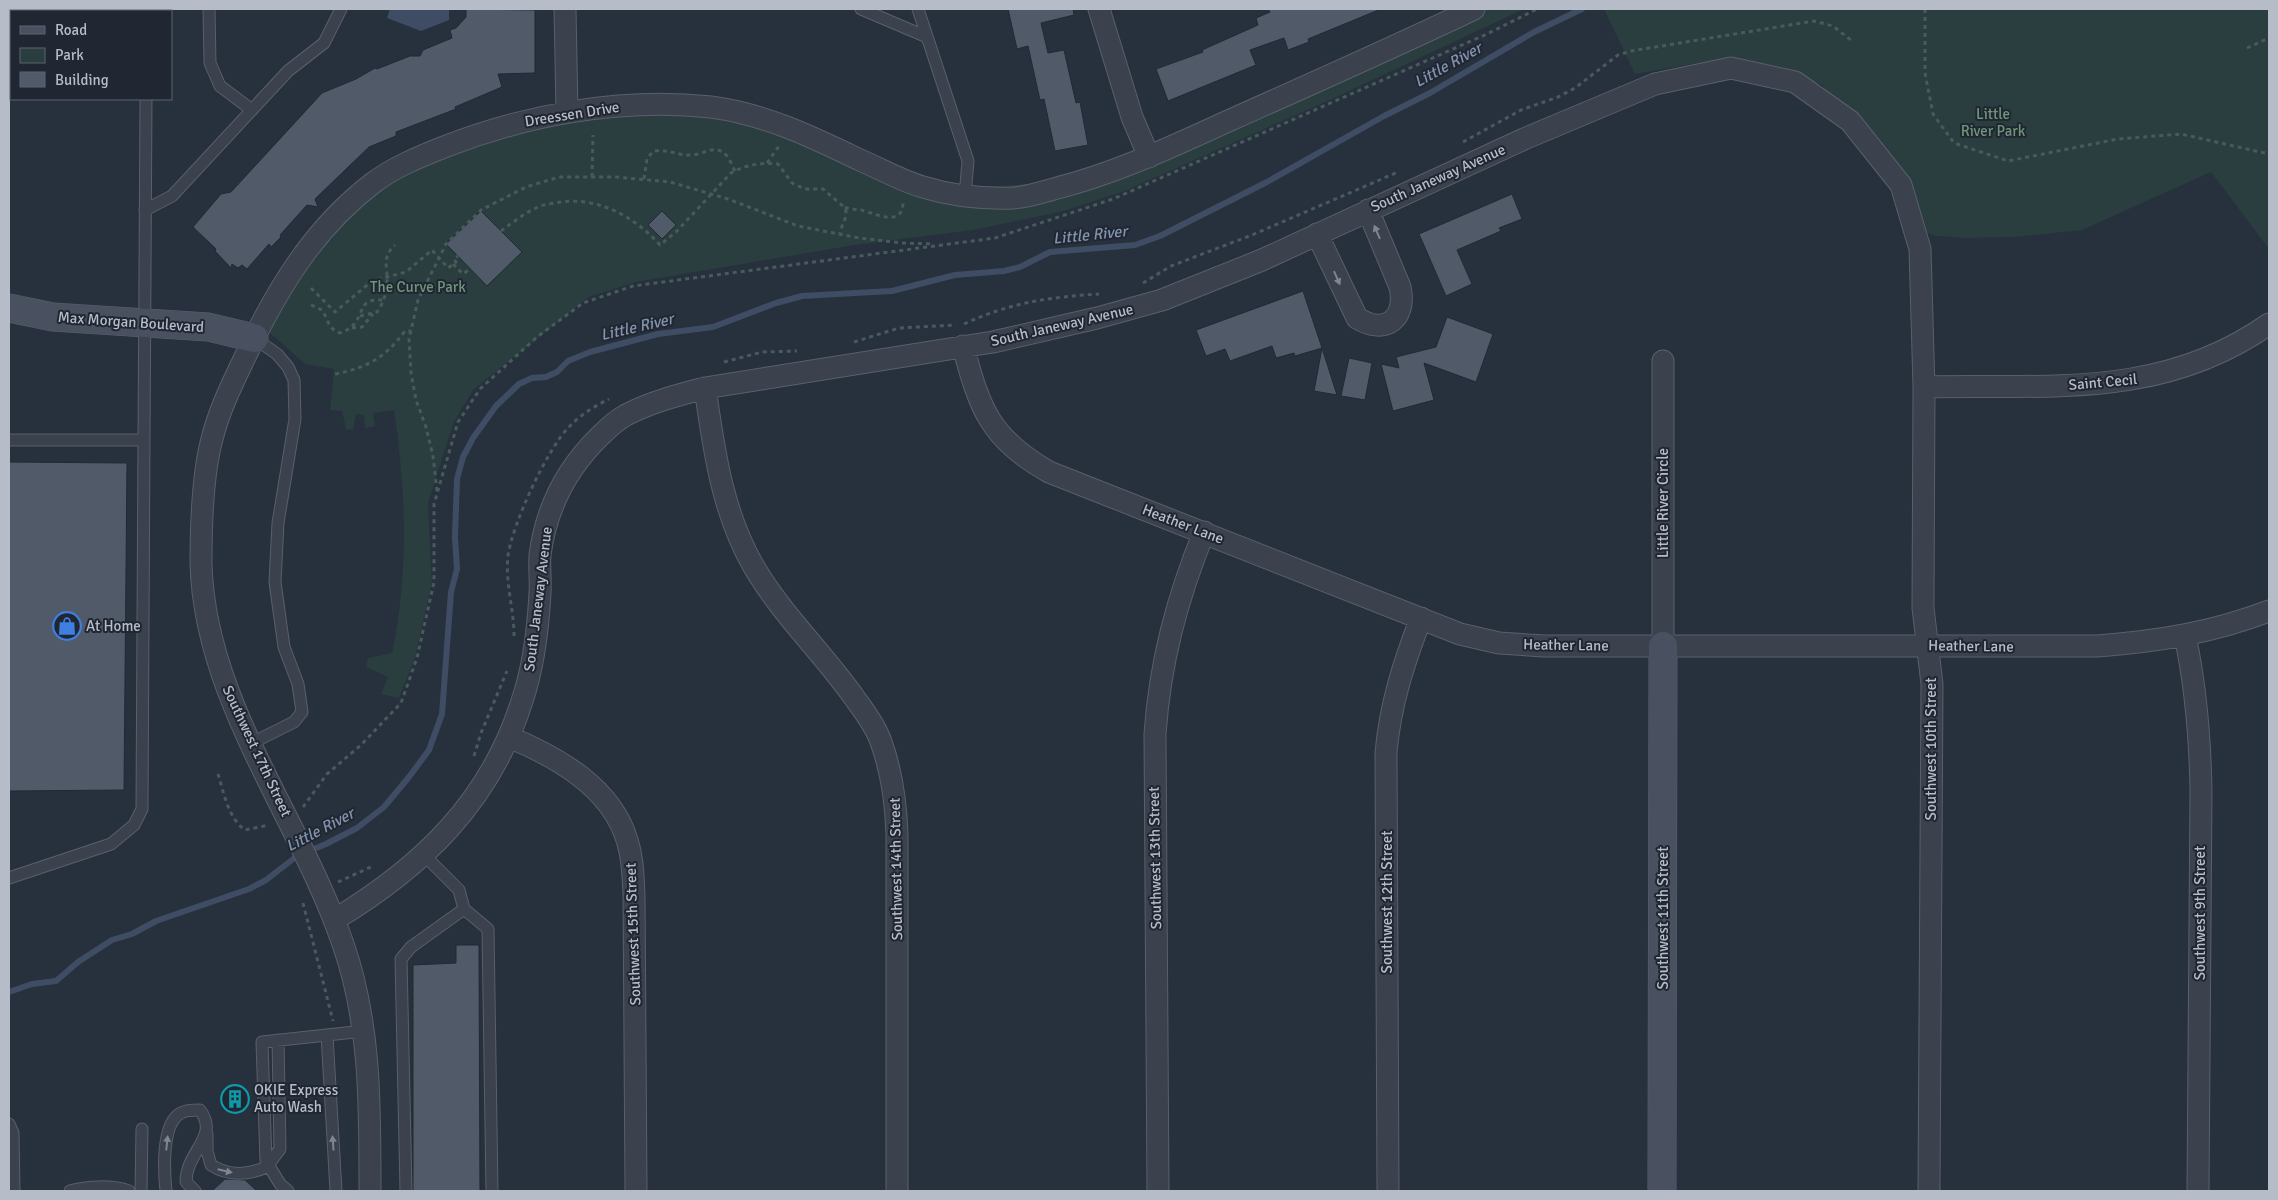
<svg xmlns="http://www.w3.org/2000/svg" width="2278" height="1200" viewBox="0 0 2278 1200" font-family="Signika,sans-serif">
  <rect width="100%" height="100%" fill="#27303d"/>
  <!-- green -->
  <path fill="#2a3d3f" d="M 1464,9 L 1524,9 L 1332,99 L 1127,190 L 1089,203 L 1060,212 L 973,230 L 855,245 L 636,282 L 589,297 L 473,390 L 453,424 L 428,503 L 432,582 L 415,658 L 399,698 L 381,694 L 388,677 L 366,667 L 368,658 L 392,653 C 409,574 406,490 394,410 L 373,413 L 375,426 L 365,428 L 364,415 L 356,414 L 353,429 L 346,430 L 342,411 L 330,410 L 334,369 L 305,364 L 270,333 L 309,239 L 317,224 L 487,126 L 709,107 L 934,182 L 978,187 L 1048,183 L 1108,171 Z
    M 1604,9 L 2269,9 L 2269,249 L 2211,172 L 2082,230 L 2015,237 L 1967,238 L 1937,236 L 1923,232 L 1822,85 L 1733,57 L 1635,74 Z"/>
  <!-- water -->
  <path fill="#3f4d64" d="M 390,9 L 449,9 L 449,20 L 421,31 L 387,18 Z"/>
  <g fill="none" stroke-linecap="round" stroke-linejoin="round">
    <!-- stream -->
    <path stroke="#3f4d64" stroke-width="6" d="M 9,992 L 32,984 L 56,981 L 78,962 L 112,940 L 132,934 L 156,921 L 249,889 L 266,880 L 297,856 L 326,844 L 357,828 L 384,807 L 409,777 L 429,750 L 442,714 L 451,592 L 457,569 L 455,537 L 457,479 L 463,457 L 473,438 L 496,406 L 519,384 L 532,378 L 546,377 L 557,372 L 568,361 L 590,352 L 658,334 L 713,327 L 776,303 L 802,296 L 892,291 L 955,275 L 1004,271 L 1020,267 L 1050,252 L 1135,245 L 1160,236 L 1267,182 L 1384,116 L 1430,93 L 1534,32 L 1582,9"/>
  </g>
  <!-- building -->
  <path fill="#505a68" stroke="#222934" d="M 466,9 L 535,10 L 535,73 L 498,74 L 502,87 L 455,107 L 456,109 L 396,132 L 396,136 L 369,147 L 315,199 L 318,207 L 307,205 L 280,235 L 281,237 L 271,247 L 269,244 L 247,269 L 242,265 L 238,268 L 232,264 L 231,268 L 215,251 L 216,249 L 193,227 L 221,194 L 231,192 L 322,93 L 356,79 L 375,68 L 377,69 L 410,56 L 420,56 L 423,50 L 452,38 L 450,30 L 456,28 L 466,17 Z
    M 1008,9 L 1073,9 L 1074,15 L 1041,23 L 1048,53 L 1064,50 L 1076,103 L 1080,102 L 1088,145 L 1055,151 L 1044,99 L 1040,100 L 1028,46 L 1017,49 Z
    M 1268,9 L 1381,9 L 1308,39 L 1309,42 L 1288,50 L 1284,38 L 1250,50 L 1256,65 L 1168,101 L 1156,69 L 1203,52 L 1202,50 L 1258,25 L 1256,18 L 1270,12 Z
    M 1512,194 L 1522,219 L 1499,228 L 1501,231 L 1457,250 L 1472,284 L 1446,296 L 1419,234 Z
    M 481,211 L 522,252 L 487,286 L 446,244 Z
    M 662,211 L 676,225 L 662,239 L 648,225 Z
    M 1303,291 L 1322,348 L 1295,356 L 1294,353 L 1276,358 L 1272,346 L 1230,361 L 1225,349 L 1206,356 L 1196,330 Z
    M 1447,317 L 1493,334 L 1476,382 L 1424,363 L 1434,400 L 1393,411 L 1381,364 L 1399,368 L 1396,357 L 1436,347 Z
    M 1322,348 L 1337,395 L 1314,391 Z
    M 1349,358 L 1372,363 L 1365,400 L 1341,396 Z
    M 9,462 L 127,463 L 124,790 L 9,791 Z
    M 456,945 L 479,945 L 480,1191 L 413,1191 L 413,965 L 456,963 Z
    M 225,1179 L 245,1180 L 257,1191 L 212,1191 Z"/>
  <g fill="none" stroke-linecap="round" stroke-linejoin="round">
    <defs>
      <path id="lane" d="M 209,9 L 210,63 L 220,86 L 252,110
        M 861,9 L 927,37
        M 918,9 L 968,161 L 965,196
        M 146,11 L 146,9
        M 145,210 L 172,196 L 288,71 L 324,43 L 341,9
        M 9,440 L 144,440 L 146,99
        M 252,743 L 294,722 L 302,712 L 298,684 L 284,647 L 275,582 L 278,523 L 295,419 L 294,380 L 288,367 L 277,354 L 254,338
        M 424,855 L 459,890 L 464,909 L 488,929 L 492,1191
        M 9,878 L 111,844 L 134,825 L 142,809 L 144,440
        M 327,1035 L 336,1191
        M 9,1124 L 13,1133 L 14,1191
        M 207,1134 L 207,1151 L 211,1165 C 230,1177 249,1175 269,1166 L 271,1161
        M 266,1161 L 271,1161 L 280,1149 L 278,1040
        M 70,1191 C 86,1186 113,1185 129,1191
        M 141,1191 L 142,1129
        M 166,1191 C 164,1172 161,1123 181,1113 C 185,1110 195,1110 200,1110 C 220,1137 186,1151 186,1182 L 195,1191
        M 288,1191 L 280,1184 L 266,1161 L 262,1042 L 364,1031
        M 406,1191 L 401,959 L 411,947 L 464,909"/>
      <path id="street" d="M 565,9 L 567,112
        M 1099,9 L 1132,117 L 1149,157
        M 1317,234 L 1357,318 C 1386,336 1407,318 1400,287 L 1368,210
        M 963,346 C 980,410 990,438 1049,472 L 1460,634 L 1499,643 L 1544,646 L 2098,646 C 2159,641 2211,633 2269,611
        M 1663,361 L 1663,646
        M 1924,387 C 2048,384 2161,400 2269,324
        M 705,388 C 714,450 722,512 754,567 C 782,615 824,654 856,700 C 865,712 876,727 881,742 C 892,772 896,803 897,835 L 897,1191
        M 2185,636 C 2196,687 2200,738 2201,790 L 2198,1191
        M 509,737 C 557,757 611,787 627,840 C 633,858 633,876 634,894 L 636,1191
        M 334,920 C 422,867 490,802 522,701 C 534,666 538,630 540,593 C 541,581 539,568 540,555 C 546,509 566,469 600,436 C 607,429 617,420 626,415 C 651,402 678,395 705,388 L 993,342 L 1097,318 L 1162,300 L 1262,260 L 1524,139 L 1655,84 L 1731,68 L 1795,82 L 1850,121 L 1901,185 L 1920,249 L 1924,387 L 1923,608 L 1932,684 L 1929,1191
        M 370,1191 C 370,1107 371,1024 343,944 C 300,818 204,700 201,563 C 201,525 202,476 212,439 C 219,410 233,382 246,355 C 277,289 314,228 373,183 C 394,167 419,157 444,147 C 526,115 622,97 711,107 C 765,114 812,137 860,160 C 881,169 902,181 923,187 C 952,196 982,199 1013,198 C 1028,197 1043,192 1057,188 C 1116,173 1171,147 1226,122 C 1309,85 1392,48 1474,9
        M 1158,1191 L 1155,734 C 1160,662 1177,599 1204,532
        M 1388,1191 L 1386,753 C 1390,705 1404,662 1421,618"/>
      <path id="secondary" d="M 9,308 L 53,317 L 208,327 L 254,338
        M 1662,1191 L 1663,646"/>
    </defs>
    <!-- lane casing -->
    <use href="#lane" stroke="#59606b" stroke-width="13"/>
    <!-- street casing -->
    <use href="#street" stroke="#59606b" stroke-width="23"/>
    <!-- secondary casing -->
    <use href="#secondary" stroke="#59606b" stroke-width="29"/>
    <!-- path -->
    <path stroke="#495a5d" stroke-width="3" stroke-dasharray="4 4" stroke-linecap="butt" d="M 1925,9 L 1925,73 L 1933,114 L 1954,143 L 2008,161 L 2118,139 L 2181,134 L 2269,154
      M 2247,48 L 2269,38
      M 1463,142 L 1521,110 L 1558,97 L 1575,88 L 1618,55 L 1631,51 L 1814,21 L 1833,26 L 1852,41
      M 767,163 L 779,146
      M 592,177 L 593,135
      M 644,179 L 647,159 L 653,151 C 669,149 678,156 693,155 C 704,154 714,145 724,153 C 729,157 732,165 735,171
      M 845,207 C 850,210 855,209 861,210 C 874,213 904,229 903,201
      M 501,231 C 512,223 523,214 536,208 C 541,205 548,204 555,203 C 595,195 633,215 660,245 L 676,232 L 731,173 C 745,165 763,162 778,164 L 792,183 L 805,189 L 823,189 L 844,207 C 850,215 841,224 840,234
      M 453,264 L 463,274 L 470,269
      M 1143,283 L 1171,266 L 1252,235 L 1398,172
      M 311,288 L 335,312 L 372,281 L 406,272 L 432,250 L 448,268 L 456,262 L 454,259 L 458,256
      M 311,305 L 322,310 C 328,319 328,329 340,333 C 363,326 358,305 370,301 C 374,300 379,300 383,300
      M 360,316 L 377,312 C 383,304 387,292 387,282 C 388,267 381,258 395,245
      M 964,324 C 1009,303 1049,297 1099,294
      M 352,328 L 362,327 L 373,314
      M 854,342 L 899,328 L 956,325
      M 724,362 L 762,352 L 797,351
      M 335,374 C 367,368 386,357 405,331 L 411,331
      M 437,491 L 433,456 L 426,427 L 416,400 L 411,373 L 409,339 L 418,300 L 446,244 L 481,210 L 526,187 L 559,177 L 616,177 L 670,182 L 728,199 L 798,226 L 859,238 L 902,243 L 934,244
      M 514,636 C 514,609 505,583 508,556 C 512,525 547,449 569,427 C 580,415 595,406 609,399
      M 474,756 L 481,733 L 507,671
      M 218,774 C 224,793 228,818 245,830 L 269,825
      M 303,807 L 327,774 L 361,745 L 401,703 L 417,658 L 434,582 L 434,504 L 458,422 L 480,389 L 537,337 L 583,303 L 633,286 L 995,238 L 1113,199 L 1487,34 L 1537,9
      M 338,882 L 373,866
      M 303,903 L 333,1021"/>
    <!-- lane -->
    <use href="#lane" stroke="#3b424d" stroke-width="11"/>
    <!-- street -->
    <use href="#street" stroke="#3b424d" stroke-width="21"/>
    <!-- secondary -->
    <use href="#secondary" stroke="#495160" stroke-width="28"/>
  </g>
  <!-- one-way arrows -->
  <defs><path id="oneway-solid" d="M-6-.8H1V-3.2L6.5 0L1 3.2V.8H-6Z" transform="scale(1.25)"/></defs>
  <g fill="#7f8691">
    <use href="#oneway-solid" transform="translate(1377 232) rotate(-113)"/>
    <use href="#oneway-solid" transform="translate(1337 278) rotate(66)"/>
    <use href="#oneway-solid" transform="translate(167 1143) rotate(-84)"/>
    <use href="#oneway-solid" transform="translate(333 1143) rotate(-94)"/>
    <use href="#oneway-solid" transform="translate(225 1171) rotate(13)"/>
  </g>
  <!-- icons -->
  <defs>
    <symbol id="shop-ring" viewBox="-11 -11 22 22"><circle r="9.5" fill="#202732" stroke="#3f7fe0" stroke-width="1.5"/><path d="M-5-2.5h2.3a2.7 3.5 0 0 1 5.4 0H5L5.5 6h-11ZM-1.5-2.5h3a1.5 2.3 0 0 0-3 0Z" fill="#3f7fe0"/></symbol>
    <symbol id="building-ring" viewBox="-11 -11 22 22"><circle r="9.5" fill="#202732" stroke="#0f9aa8" stroke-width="1.5"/><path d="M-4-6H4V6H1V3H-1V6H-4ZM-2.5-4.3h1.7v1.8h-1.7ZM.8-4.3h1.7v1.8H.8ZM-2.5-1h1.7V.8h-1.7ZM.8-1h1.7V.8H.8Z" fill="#0f9aa8"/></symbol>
  </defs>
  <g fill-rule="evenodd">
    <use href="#shop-ring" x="51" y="610" width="32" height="32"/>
    <use href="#building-ring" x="219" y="1083" width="32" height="32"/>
  </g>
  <g text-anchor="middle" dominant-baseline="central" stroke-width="4" stroke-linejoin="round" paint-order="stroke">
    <!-- street labels -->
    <g font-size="15" fill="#b7bdc8" stroke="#202732">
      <text transform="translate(572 114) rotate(-9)">Dreessen Drive</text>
      <text transform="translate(1438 178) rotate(-24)">South Janeway Avenue</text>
      <text transform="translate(131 322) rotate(4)">Max Morgan Boulevard</text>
      <text transform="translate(1062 325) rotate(-13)">South Janeway Avenue</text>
      <text transform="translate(2103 382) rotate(-5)">Saint Cecil</text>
      <text transform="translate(1663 503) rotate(-90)">Little River Circle</text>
      <text transform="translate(1183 524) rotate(21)">Heather Lane</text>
      <text transform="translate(538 599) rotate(-83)">South Janeway Avenue</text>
      <text transform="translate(1566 645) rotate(1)">Heather Lane</text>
      <text transform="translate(1971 646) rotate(1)">Heather Lane</text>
      <text transform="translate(1931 749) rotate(-90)">Southwest 10th Street</text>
      <text transform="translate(257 751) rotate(65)">Southwest 17th Street</text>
      <text transform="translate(1155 858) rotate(-91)">Southwest 13th Street</text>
      <text transform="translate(896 869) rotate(-91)">Southwest 14th Street</text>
      <text transform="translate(1387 902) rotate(-90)">Southwest 12th Street</text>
      <text transform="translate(2200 913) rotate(-90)">Southwest 9th Street</text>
      <text transform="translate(1663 918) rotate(-90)">Southwest 11th Street</text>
      <text transform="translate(633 934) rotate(-92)">Southwest 15th Street</text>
    </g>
    <!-- park labels -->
    <g font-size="15" fill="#70977a" stroke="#202732">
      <text x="1993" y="114">Little<tspan x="1993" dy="17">River Park</tspan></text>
      <text x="418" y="287">The Curve Park</text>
    </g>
    <!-- poi labels -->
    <g font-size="15" fill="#b7bdc8" stroke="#202732" text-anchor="start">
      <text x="86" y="626">At Home</text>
      <text x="254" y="1090">OKIE Express<tspan x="254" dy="17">Auto Wash</tspan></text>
    </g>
    <!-- water labels -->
    <g font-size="16" font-style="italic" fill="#8293ad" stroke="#202732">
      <text transform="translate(1448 65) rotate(-29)">Little River</text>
      <text transform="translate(1090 235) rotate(-6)">Little River</text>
      <text transform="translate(637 327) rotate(-13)">Little River</text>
      <text transform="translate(320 830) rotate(-28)">Little River</text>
    </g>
  </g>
  <!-- border -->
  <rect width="2278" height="1200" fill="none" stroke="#b7bdc8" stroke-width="20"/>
  <!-- legend -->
  <rect x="10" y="10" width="162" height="90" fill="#202732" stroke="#5c636e"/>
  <rect x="20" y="26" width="25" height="8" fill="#495160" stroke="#5c636e"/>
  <text x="55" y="35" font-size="15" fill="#b7bdc8">Road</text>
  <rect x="20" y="48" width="25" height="15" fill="#2a3d3f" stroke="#5c636e"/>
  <text x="55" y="60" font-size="15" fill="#b7bdc8">Park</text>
  <rect x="20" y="72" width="25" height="15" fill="#505a68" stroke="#5c636e"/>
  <text x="55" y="85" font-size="15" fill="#b7bdc8">Building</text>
</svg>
